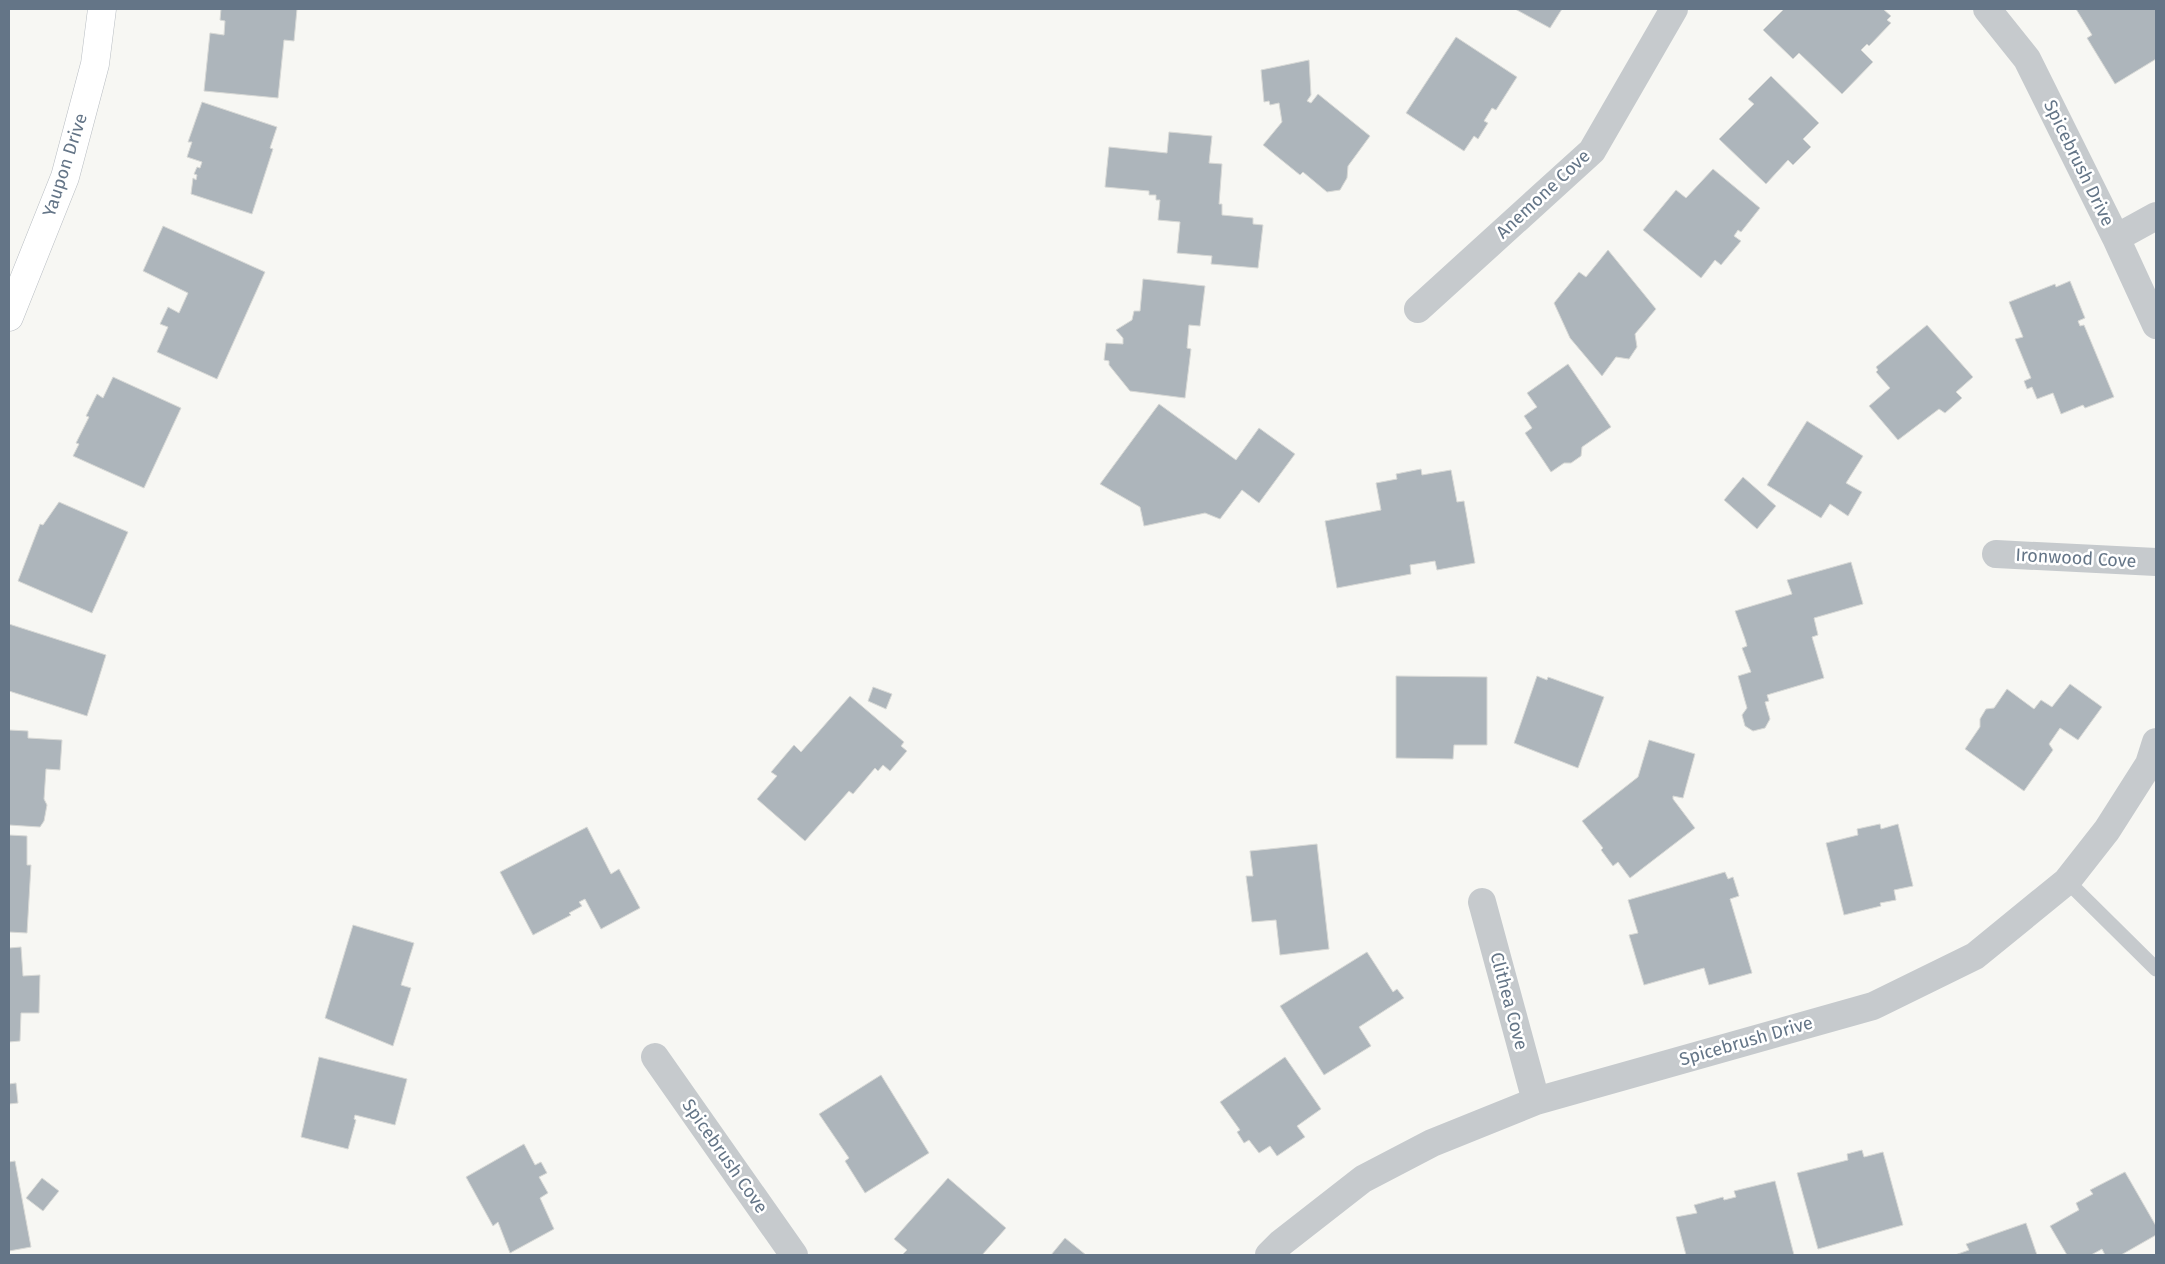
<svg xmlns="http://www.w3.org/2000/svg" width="2165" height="1264" viewBox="0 0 2165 1264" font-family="'Fira Sans',sans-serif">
  <rect width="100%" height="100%" fill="#f7f7f3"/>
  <!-- building -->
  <path fill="#adb5bb" stroke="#d8d9d6" d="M 221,9 L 297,9 L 294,41 L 284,40 L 278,98 L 204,91 L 210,33 L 224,35 L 225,21 L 220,20 Z
    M 1515,9 L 1562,9 L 1550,28 Z
    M 1784,9 L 1883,9 L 1891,16 L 1887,20 L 1891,23 L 1869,46 L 1867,44 L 1861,50 L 1873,62 L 1842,94 L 1799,53 L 1793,59 L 1763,30 Z
    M 2076,9 L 2156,9 L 2156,59 L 2115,84 L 2087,38 L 2092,35 Z
    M 1456,37 L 1517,77 L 1496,110 L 1492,108 L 1484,121 L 1488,123 L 1478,139 L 1474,136 L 1464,151 L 1406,113 Z
    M 1309,60 L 1311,95 L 1307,101 L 1311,103 L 1318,94 L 1370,136 L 1348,166 L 1347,178 L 1340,190 L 1327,192 L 1303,172 L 1300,175 L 1263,145 L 1282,122 L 1279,103 L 1270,105 L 1269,101 L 1264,102 L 1261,70 Z
    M 1771,76 L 1819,123 L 1803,139 L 1811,147 L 1793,165 L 1788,160 L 1766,184 L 1719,139 L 1754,104 L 1748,99 Z
    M 202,102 L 277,127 L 270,148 L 273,149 L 252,214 L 191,194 L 193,178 L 196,180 L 197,175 L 194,174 L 197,167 L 200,168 L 202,162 L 187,157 L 192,142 L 188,142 Z
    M 1169,132 L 1212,136 L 1209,163 L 1222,164 L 1219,204 L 1222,204 L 1222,215 L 1253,218 L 1253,224 L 1263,225 L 1258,268 L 1211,264 L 1212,256 L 1177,253 L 1180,222 L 1158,220 L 1160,200 L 1156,200 L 1156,195 L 1149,195 L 1149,191 L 1105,187 L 1109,147 L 1167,153 Z
    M 1713,169 L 1760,208 L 1741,232 L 1738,230 L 1734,236 L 1741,241 L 1721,265 L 1715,260 L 1701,278 L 1643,230 L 1676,190 L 1686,198 Z
    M 163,226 L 265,272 L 217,379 L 157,352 L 168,327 L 160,324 L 168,307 L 179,313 L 188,293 L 143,271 Z
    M 1608,250 L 1656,309 L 1635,334 L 1637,347 L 1629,359 L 1616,357 L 1602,376 L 1570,338 L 1554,303 L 1579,272 L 1586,277 Z
    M 1143,279 L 1205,286 L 1200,326 L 1189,325 L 1187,348 L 1191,349 L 1185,398 L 1130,391 L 1109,365 L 1109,361 L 1104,360 L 1106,343 L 1123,344 L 1123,338 L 1116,330 L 1132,320 L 1134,311 L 1140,311 Z
    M 2070,281 L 2085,318 L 2078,321 L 2080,326 L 2084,325 L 2114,397 L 2085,408 L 2083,405 L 2061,414 L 2053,393 L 2037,399 L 2032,387 L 2027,389 L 2024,381 L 2031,378 L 2015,339 L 2023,337 L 2009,302 L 2055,284 L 2056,287 Z
    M 1927,325 L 1973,377 L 1956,392 L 1962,398 L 1945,413 L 1939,409 L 1898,440 L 1869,406 L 1890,388 L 1876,372 L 1878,370 L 1876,367 Z
    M 1568,364 L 1611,427 L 1582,447 L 1581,456 L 1571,463 L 1564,463 L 1551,472 L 1525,433 L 1532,428 L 1524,416 L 1537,407 L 1527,393 Z
    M 113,377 L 181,408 L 144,488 L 73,456 L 79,444 L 76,443 L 89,417 L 86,416 L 97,394 L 103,398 Z
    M 1159,404 L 1236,460 L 1259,428 L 1295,454 L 1259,503 L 1242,490 L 1220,519 L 1205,513 L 1144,526 L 1140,507 L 1100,484 Z
    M 1807,421 L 1863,456 L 1846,483 L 1862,492 L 1848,516 L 1830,504 L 1821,518 L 1767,485 Z
    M 1421,469 L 1422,475 L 1451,470 L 1457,502 L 1464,501 L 1475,563 L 1437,570 L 1435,561 L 1410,565 L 1411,574 L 1337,588 L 1325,521 L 1381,510 L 1376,483 L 1397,479 L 1396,474 Z
    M 1743,477 L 1776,506 L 1757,529 L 1724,500 Z
    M 59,502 L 128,532 L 92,613 L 18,581 L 40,524 L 43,525 Z
    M 1851,562 L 1863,604 L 1814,618 L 1818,635 L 1812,637 L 1824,678 L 1767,695 L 1769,701 L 1765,702 L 1770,719 L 1765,728 L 1753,731 L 1745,726 L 1742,715 L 1747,708 L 1738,676 L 1751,672 L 1742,648 L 1747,646 L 1745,639 L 1735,611 L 1792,594 L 1787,580 Z
    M 9,624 L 106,655 L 87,716 L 9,691 Z
    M 1396,676 L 1487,677 L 1487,745 L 1454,745 L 1453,759 L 1396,758 Z
    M 1537,676 L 1547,680 L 1548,677 L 1604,697 L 1578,768 L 1514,743 Z
    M 2070,684 L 2102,707 L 2078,740 L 2060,728 L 2049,744 L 2053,750 L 2024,791 L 1965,749 L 1980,727 L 1980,719 L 1986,709 L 1994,708 L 2007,689 L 2034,709 L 2041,700 L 2052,707 Z
    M 873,687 L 892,694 L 886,709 L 868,701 Z
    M 850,696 L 904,742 L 901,746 L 907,751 L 890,771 L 883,765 L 878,771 L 875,768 L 853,794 L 849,791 L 805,841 L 757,799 L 777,776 L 771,772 L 794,745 L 801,752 Z
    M 9,730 L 28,731 L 28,738 L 62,740 L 60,770 L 46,769 L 44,799 L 47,805 L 44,821 L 40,827 L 9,825 Z
    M 1649,740 L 1695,754 L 1683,798 L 1673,796 L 1673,799 L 1695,828 L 1630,878 L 1618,862 L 1613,866 L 1601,850 L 1603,848 L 1582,821 L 1638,777 Z
    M 1880,824 L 1881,829 L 1898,824 L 1913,886 L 1894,890 L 1896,900 L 1880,903 L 1881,906 L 1844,915 L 1826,843 L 1858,835 L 1857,829 Z
    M 587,827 L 611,874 L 619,869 L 640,908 L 601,929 L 585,899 L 579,902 L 582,906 L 569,913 L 571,915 L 533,935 L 500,872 Z
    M 9,835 L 27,836 L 27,865 L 31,865 L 27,933 L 9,932 Z
    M 1317,844 L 1329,949 L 1280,955 L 1276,920 L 1252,922 L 1246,876 L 1253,876 L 1250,851 Z
    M 1725,872 L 1728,879 L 1733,877 L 1739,896 L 1730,899 L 1752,973 L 1709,985 L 1704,968 L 1644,985 L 1629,935 L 1638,933 L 1628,900 Z
    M 353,925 L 414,943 L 401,985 L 411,988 L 393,1046 L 325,1018 Z
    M 21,947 L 23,976 L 40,975 L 39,1013 L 21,1013 L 20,1041 L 9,1042 L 9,948 Z
    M 1367,952 L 1393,992 L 1397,989 L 1404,998 L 1359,1027 L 1371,1046 L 1324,1075 L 1280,1006 Z
    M 319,1057 L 407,1079 L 395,1125 L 355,1115 L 354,1119 L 356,1120 L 348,1149 L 301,1137 Z
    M 1285,1057 L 1321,1109 L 1297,1126 L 1305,1137 L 1277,1156 L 1270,1146 L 1259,1153 L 1249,1140 L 1244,1143 L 1237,1132 L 1240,1130 L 1220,1102 Z
    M 881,1075 L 929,1153 L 865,1193 L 845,1161 L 849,1158 L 819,1114 Z
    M 16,1083 L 18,1103 L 9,1104 L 9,1084 Z
    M 524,1144 L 535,1165 L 541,1162 L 547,1173 L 539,1177 L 548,1193 L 540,1198 L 554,1229 L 510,1253 L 498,1222 L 493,1226 L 466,1177 Z
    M 1862,1150 L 1864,1157 L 1883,1152 L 1903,1225 L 1818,1249 L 1797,1173 L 1848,1160 L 1847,1154 Z
    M 15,1161 L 31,1247 L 9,1251 L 9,1162 Z
    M 2125,1172 L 2156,1226 L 2156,1235 L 2121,1255 L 2105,1255 L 2102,1249 L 2091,1255 L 2067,1255 L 2050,1226 L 2079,1210 L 2076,1203 L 2093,1194 L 2090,1190 Z
    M 42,1178 L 59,1191 L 43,1211 L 26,1198 Z
    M 948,1178 L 1006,1228 L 982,1255 L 902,1255 L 907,1250 L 894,1239 Z
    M 1775,1181 L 1794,1255 L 1686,1255 L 1676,1217 L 1697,1213 L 1694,1205 L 1723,1197 L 1724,1200 L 1736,1197 L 1734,1191 Z
    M 2026,1223 L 2037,1255 L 1955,1255 L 1969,1250 L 1966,1244 Z
    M 1065,1238 L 1086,1255 L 1051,1255 Z"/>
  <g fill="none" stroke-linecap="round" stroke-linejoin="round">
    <defs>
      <path id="secondary" d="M 9,317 L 65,177 L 95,64 L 102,9"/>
    </defs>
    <!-- secondary casing -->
    <use href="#secondary" stroke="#b8bdc2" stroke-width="29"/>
    <!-- lane -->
    <path stroke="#c6cacd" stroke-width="15" d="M 2067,881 L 2156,969"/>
    <!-- street -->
    <path stroke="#c6cacd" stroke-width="28" d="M 1987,9 L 2027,59 L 2116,238 L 2156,325
      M 2116,238 L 2156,216
      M 1418,309 L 1592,151 L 1674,9
      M 1996,554 L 2156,562
      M 1482,902 L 1536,1101
      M 655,1057 L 794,1255
      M 1269,1255 L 1281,1243 L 1363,1179 L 1432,1143 L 1536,1101 L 1873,1006 L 1975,956 L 2067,881 L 2107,830 L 2149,764 L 2156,742"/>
    <!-- secondary -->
    <use href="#secondary" stroke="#fff" stroke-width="28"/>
  </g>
  <g text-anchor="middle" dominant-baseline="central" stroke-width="5" stroke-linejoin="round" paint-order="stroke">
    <!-- street labels -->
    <g font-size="18" fill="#647587" stroke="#fff">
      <text transform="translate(2079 163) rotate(64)">Spicebrush Drive</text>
      <text transform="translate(65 165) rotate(-72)">Yaupon Drive</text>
      <text transform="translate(1543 194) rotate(-43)">Anemone Cove</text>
      <text transform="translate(2076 558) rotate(3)">Ironwood Cove</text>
      <text transform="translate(1509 1001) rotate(75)">Clithea Cove</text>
      <text transform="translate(1746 1041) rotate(-16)">Spicebrush Drive</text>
      <text transform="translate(725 1156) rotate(55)">Spicebrush Cove</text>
    </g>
  </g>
  <!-- border -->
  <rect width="2165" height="1264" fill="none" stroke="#647587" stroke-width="20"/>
</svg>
